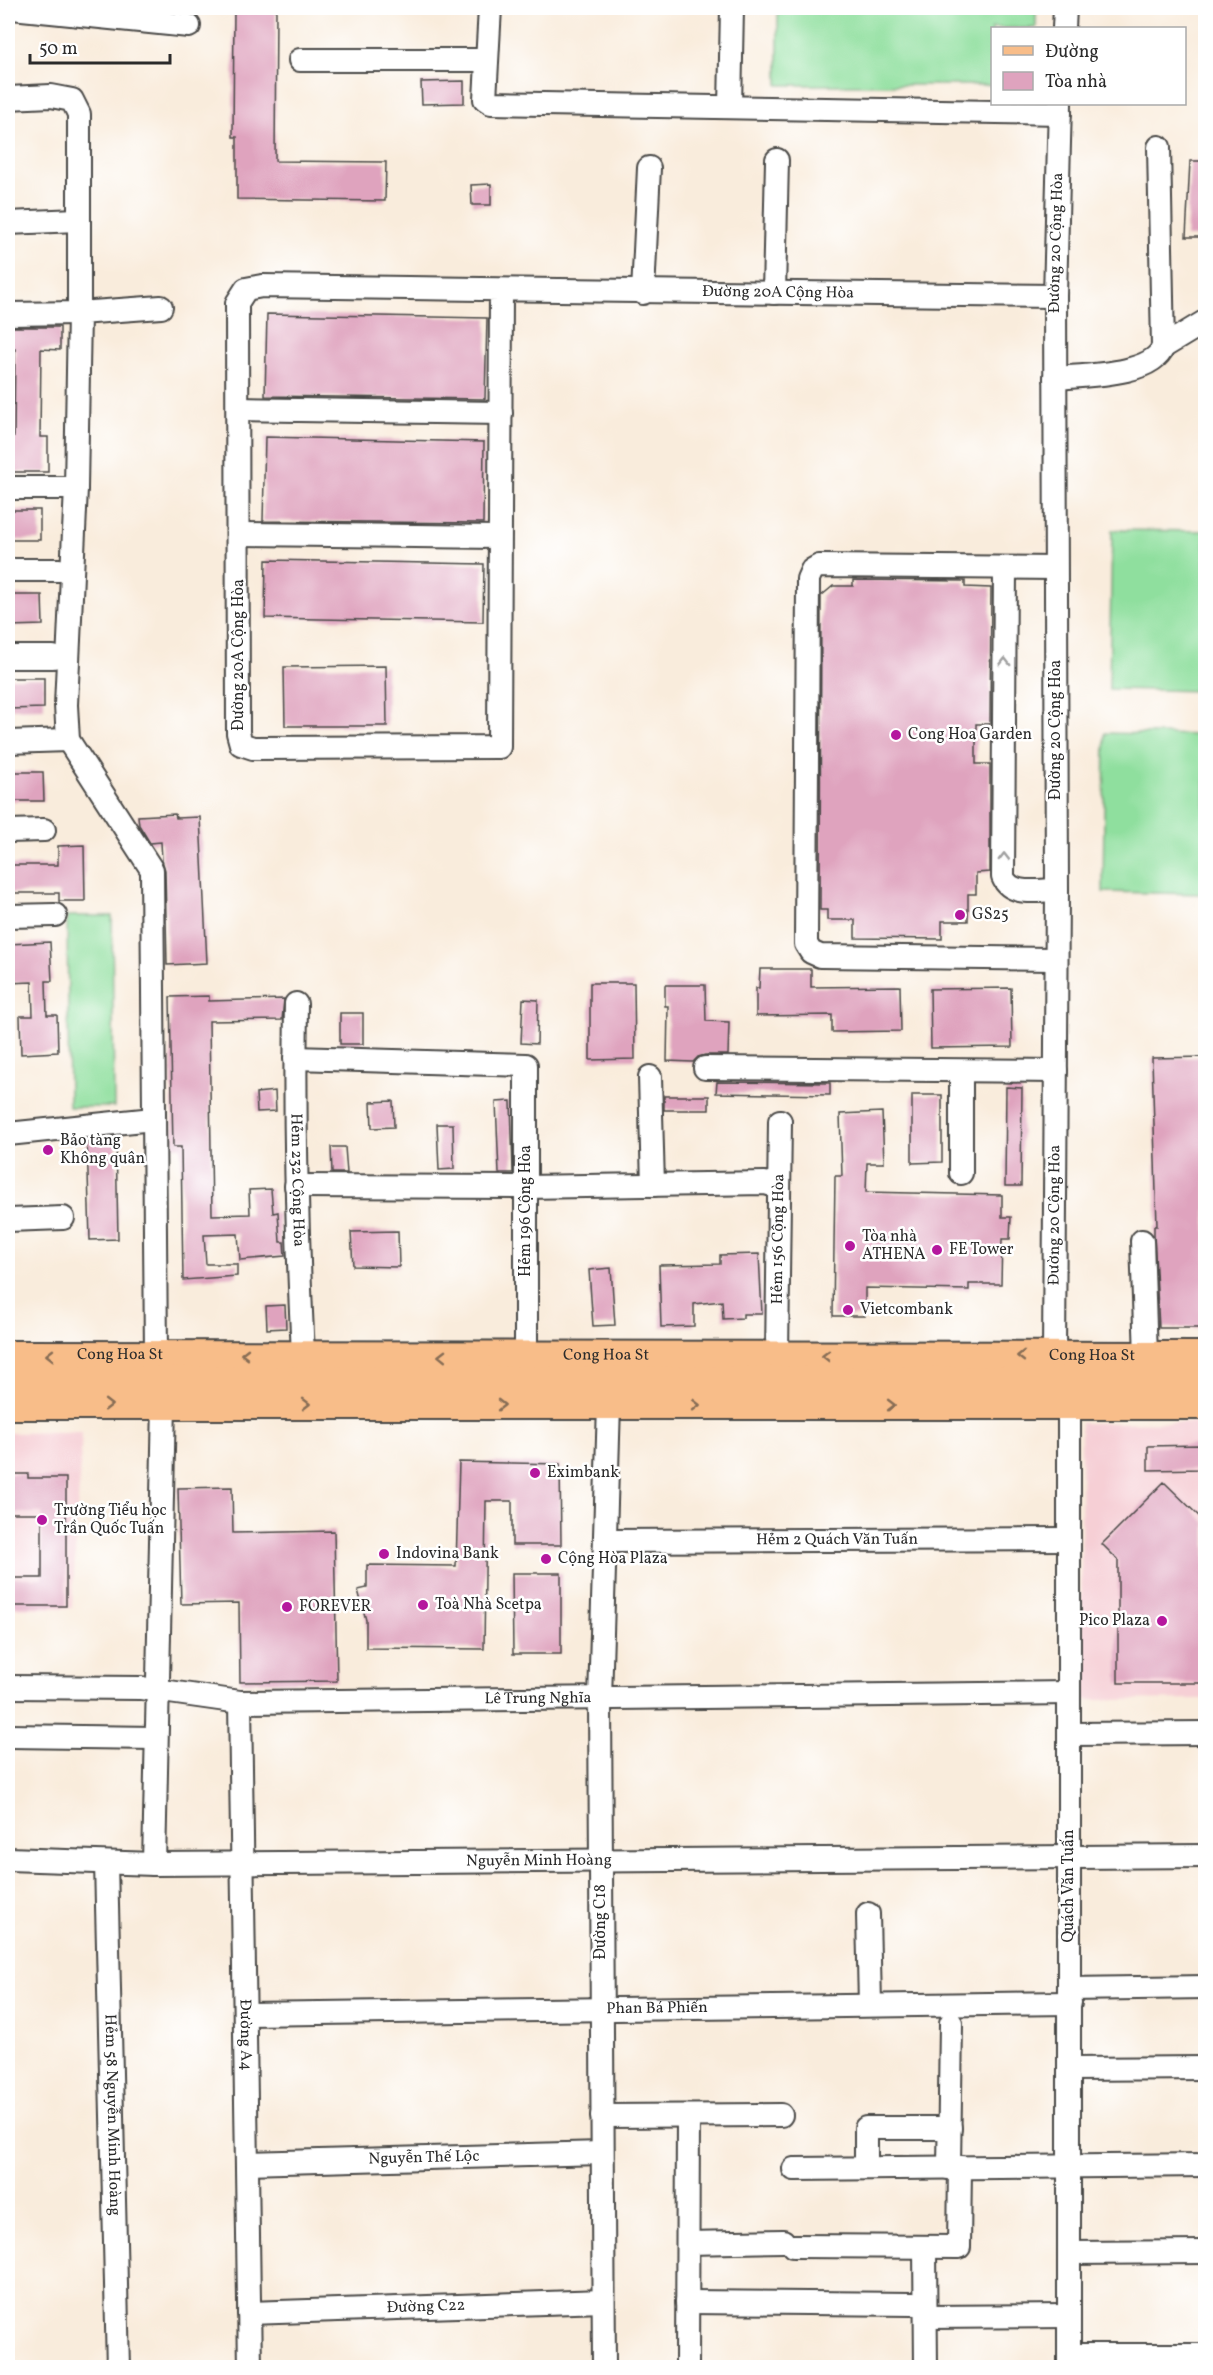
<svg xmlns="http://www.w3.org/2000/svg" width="1213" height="2375" viewBox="0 0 1213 2375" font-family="Vollkorn,serif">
  <rect width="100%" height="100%" fill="#fff"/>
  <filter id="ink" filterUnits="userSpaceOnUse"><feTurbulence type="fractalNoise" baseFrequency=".0167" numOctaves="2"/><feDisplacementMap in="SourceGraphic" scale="12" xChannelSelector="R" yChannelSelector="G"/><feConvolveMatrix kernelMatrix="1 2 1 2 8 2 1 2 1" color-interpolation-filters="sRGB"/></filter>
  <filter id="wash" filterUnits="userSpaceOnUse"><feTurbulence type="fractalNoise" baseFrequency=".008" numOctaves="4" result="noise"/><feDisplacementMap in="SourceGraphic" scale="24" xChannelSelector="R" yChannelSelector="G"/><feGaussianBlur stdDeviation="1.35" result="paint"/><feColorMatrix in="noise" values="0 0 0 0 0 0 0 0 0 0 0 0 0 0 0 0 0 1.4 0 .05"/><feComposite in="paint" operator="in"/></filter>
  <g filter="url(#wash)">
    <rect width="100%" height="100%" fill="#f9ecdc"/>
    <!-- built -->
    <path fill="#f6cfd5" d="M 1205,1422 L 1205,1699 L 1082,1700 L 1081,1423 Z
      M 82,1432 L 72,1608 L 8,1608 L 8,1433 Z"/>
    <!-- pitch -->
    <path fill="#8fdf9e" stroke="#5d8564" stroke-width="1.5" d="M 778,8 L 1036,8 L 1036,28 L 992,28 L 992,85 L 778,85 Z
      M 1112,530 L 1205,531 L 1205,691 L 1109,689 Z
      M 1105,733 L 1205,735 L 1205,894 L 1103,892 Z
      M 67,916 L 112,916 L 114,1107 L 69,1107 Z"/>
    <g id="blocks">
      <!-- building -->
      <path fill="#dfa3be" d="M 234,8 L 276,8 L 275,161 L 386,162 L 385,201 L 237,199 L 237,137 L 233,137 Z
        M 464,81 L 464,103 L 422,104 L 421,82 Z
        M 1190,161 L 1206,161 L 1206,237 L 1186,237 Z
        M 491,184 L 491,205 L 472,205 L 471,185 Z
        M 267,314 L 487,318 L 485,399 L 265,396 Z
        M 8,327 L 60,327 L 60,350 L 41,349 L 40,437 L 48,437 L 48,472 L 8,472 L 8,436 L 14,436 L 15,349 L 8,349 Z
        M 265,437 L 484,442 L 483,523 L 263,521 Z
        M 8,510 L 40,510 L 40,540 L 8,540 Z
        M 266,560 L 484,564 L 483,622 L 265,618 Z
        M 853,580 L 965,581 L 965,587 L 991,588 L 990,724 L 976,724 L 976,764 L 990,764 L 990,872 L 976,873 L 976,894 L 968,894 L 968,921 L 942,921 L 942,939 L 855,938 L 855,920 L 827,920 L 827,910 L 820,910 L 821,596 L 833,586 L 853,586 Z
        M 8,595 L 42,595 L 43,625 L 8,626 Z
        M 386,666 L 387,726 L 285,726 L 284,667 Z
        M 8,678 L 44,678 L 44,708 L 8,709 Z
        M 8,772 L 43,772 L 44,801 L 8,801 Z
        M 175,814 L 176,818 L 200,817 L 207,963 L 167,965 L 165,870 L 162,860 L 161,842 L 150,843 L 139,825 L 138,816 Z
        M 84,845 L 85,901 L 59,901 L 59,893 L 8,893 L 8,865 L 58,865 L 58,846 Z
        M 50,942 L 52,981 L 46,981 L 47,1015 L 57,1015 L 58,1052 L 21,1054 L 20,1016 L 33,1016 L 32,982 L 8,983 L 8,944 Z
        M 760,969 L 811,969 L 811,987 L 900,986 L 901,1031 L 832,1032 L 832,1015 L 756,1016 L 756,988 L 759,988 Z
        M 590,983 L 634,983 L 635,1059 L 590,1060 Z
        M 665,985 L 705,985 L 706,1021 L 729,1022 L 728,1055 L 705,1055 L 698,1057 L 693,1062 L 667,1061 L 668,1006 L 665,1006 Z
        M 1011,988 L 1012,1047 L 931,1048 L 930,989 Z
        M 209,996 L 209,1001 L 284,999 L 282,1020 L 209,1021 L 212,1215 L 250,1214 L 249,1190 L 271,1189 L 273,1213 L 278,1212 L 280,1242 L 284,1242 L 285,1256 L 240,1260 L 238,1234 L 204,1235 L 206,1264 L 237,1264 L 237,1276 L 183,1280 L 181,1147 L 173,1147 L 170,997 Z
        M 523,999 L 538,1000 L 537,1044 L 521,1043 Z
        M 340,1013 L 363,1013 L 363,1044 L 340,1044 Z
        M 1206,1057 L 1206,1328 L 1159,1328 L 1154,1234 L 1154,1226 L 1157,1226 L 1152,1058 Z
        M 717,1082 L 830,1083 L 830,1095 L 716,1093 Z
        M 1006,1087 L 1022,1088 L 1021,1186 L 1005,1186 Z
        M 275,1091 L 276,1111 L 257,1112 L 256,1093 Z
        M 912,1095 L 942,1095 L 942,1162 L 912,1163 Z
        M 664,1096 L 709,1096 L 709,1110 L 664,1110 Z
        M 393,1101 L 394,1127 L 372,1128 L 371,1102 Z
        M 511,1101 L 513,1173 L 499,1173 L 496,1102 Z
        M 882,1112 L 884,1163 L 867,1163 L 866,1192 L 1002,1195 L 1002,1217 L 1011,1217 L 1010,1239 L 1002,1239 L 1001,1284 L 969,1284 L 969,1290 L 865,1288 L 865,1316 L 833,1316 L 835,1176 L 842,1176 L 840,1114 Z
        M 437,1124 L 453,1124 L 454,1169 L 439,1170 Z
        M 116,1137 L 118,1239 L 90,1240 L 87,1139 Z
        M 331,1147 L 345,1147 L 347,1173 L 332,1173 Z
        M 398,1231 L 399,1267 L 353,1266 L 351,1232 Z
        M 759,1254 L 762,1314 L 743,1314 L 743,1318 L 723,1319 L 722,1301 L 694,1304 L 694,1326 L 661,1327 L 659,1265 L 720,1264 L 720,1255 Z
        M 611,1268 L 615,1325 L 593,1326 L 589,1270 Z
        M 285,1305 L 286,1328 L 267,1329 L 266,1306 Z
        M 1202,1445 L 1202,1469 L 1148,1470 L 1148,1446 Z
        M 459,1462 L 560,1464 L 561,1545 L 512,1545 L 512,1501 L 486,1501 L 484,1649 L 366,1648 L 366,1620 L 358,1590 L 367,1588 L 367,1565 L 456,1566 Z
        M 8,1474 L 28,1474 L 28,1478 L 66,1478 L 66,1606 L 8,1606 L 8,1578 L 42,1578 L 42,1513 L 8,1513 Z
        M 1164,1482 L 1206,1523 L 1206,1683 L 1118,1683 L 1118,1560 L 1102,1544 Z
        M 232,1487 L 233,1533 L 334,1531 L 337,1681 L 240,1682 L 239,1603 L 181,1604 L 178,1488 Z
        M 512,1573 L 561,1573 L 561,1654 L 513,1654 Z"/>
    </g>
  </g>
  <g filter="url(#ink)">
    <use href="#blocks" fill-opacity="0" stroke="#4a4846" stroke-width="1.5"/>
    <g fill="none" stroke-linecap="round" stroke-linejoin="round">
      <defs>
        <g id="minor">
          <path d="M 12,8 L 189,26"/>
          <path d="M 490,8 L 485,99 L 491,103 L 1060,113"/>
          <path d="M 1064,28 L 1065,8"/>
          <path d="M 300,60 L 487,60"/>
          <path d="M 8,98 L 51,96 L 72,100 L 79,114 L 79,313 L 8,314"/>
          <path d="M 730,107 L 732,8"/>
          <path d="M 8,223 L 77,220"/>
          <path id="s1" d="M 501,290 L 499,747 L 253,748 L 241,744 L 238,733 L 237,303 L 246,289 L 262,286 C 526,290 791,293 1055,296"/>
          <path d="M 643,293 L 649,168"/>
          <path d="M 774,293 L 777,160"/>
          <path d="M 1163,347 L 1206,321"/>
          <path d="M 1055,378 C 1083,375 1152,376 1163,347 L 1159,147"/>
          <path d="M 238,409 L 501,413"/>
          <path d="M 8,488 L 76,488"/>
          <path d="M 239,534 L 499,537"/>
          <path d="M 1005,568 L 1003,877 C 1011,897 1039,890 1057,890"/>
          <path d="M 1055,568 L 819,566 L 812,570 L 808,579 L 806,944 L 811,952 L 820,956 L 1056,959"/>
          <path d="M 8,570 L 59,570"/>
          <path d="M 8,657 L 53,657"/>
          <path d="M 8,742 L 68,740"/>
          <path d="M 8,831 L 44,830"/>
          <path d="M 8,916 L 55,915"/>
          <path id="s2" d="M 296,1004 C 294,1121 297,1237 303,1354"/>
          <path d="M 295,1058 L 526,1065 L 526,1357"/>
          <path d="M 705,1068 L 1056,1071"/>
          <path d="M 650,1077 L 653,1185"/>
          <path d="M 8,1134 L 153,1119"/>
          <path d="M 961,1173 L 961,1071"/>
          <path d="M 296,1186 L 526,1187 L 765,1183 L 779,1187"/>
          <path d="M 8,1220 L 63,1218"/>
          <path d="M 1142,1241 L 1146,1356"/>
          <path d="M 156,1355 L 152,870 L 68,740 L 66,705 L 76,488 L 79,313 L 161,307"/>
          <path id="s3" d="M 777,1356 L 780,1121"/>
          <path id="s4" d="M 1054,1356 L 1057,890 L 1055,296 L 1060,104"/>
          <path d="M 1069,1405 L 1069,2368"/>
          <path id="s5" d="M 606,1541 L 1069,1539"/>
          <path id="s6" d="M 8,1687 L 141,1688 L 240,1702 L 1069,1693"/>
          <path id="s7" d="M 240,1702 L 250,2368"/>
          <path d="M 1070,1734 L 1206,1733"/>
          <path d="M 8,1736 L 156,1738"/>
          <path id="s8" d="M 8,1859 L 154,1864 L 1206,1856"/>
          <path id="s9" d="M 106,1863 L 118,2368"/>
          <path d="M 154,1864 L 164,1404"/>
          <path d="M 868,1914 L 870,2005"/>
          <path d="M 1069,1989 L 1206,1987"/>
          <path id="s10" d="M 245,2014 L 1070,2003"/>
          <path d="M 1070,2069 L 1206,2068"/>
          <path d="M 602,2116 L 781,2115"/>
          <path id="s11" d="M 247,2163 L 602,2153"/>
          <path d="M 866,2168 L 866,2128 L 950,2128"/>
          <path d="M 949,2168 L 951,2023"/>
          <path d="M 794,2169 L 1206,2165"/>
          <path d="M 688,2243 L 783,2241"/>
          <path d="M 793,2246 L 959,2247 L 960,2167"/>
          <path d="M 925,2247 L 926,2368"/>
          <path d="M 1069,2253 L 1206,2252"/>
          <path d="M 687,2302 L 913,2304"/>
          <path id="s12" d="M 249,2313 L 603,2301"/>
          <path d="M 926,2317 L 1069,2316"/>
          <path d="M 1069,2355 L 1206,2355"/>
          <path d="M 604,2368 L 600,1699 L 609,1405"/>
          <path d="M 687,2368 L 688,2116"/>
        </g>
        <g id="major">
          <path id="s13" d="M 8,1355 L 1206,1356"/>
          <path d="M 8,1381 L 1206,1380"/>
          <path d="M 8,1405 L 1206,1405"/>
        </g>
      </defs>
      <!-- minor casing -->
      <use href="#minor" stroke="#4a4846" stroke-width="26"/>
      <!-- major casing -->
      <use href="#major" stroke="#4a4846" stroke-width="32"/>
      <!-- minor -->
      <use href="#minor" stroke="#fff" stroke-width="22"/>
      <!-- major -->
      <use href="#major" stroke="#f8bd89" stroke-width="28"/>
    </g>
    <!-- one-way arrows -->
    <defs><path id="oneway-chevron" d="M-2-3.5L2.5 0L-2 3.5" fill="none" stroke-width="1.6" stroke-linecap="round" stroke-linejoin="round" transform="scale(1.5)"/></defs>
    <g stroke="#a0a0a0">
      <use href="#oneway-chevron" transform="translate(1005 662) rotate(-90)"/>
      <use href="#oneway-chevron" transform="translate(1004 857) rotate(-90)"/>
    </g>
    <g stroke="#876d55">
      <use href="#oneway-chevron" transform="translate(245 1354) rotate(180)"/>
      <use href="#oneway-chevron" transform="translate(50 1355) rotate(180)"/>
      <use href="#oneway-chevron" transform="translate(442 1356) rotate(-179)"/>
      <use href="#oneway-chevron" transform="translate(826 1356) rotate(180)"/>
      <use href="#oneway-chevron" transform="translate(1021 1356) rotate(180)"/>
      <use href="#oneway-chevron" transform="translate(306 1404)"/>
      <use href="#oneway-chevron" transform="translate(108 1405)"/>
      <use href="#oneway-chevron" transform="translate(501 1405)"/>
      <use href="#oneway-chevron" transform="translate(696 1405)"/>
      <use href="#oneway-chevron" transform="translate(891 1405)"/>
    </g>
  </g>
  <!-- markers -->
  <g fill="#b5179e" stroke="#fff" stroke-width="2">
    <circle cx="896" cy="735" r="6"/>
    <circle cx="960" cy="915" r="6"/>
    <circle cx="48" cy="1150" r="6"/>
    <circle cx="850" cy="1246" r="6"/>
    <circle cx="937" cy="1250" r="6"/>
    <circle cx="848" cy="1310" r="6"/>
    <circle cx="535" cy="1473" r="6"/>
    <circle cx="42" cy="1520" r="6"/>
    <circle cx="384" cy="1554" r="6"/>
    <circle cx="546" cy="1559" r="6"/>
    <circle cx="423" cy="1605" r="6"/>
    <circle cx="287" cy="1607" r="6"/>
    <circle cx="1162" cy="1621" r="6"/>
  </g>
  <g text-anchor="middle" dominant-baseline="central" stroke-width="5" stroke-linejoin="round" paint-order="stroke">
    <!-- street labels -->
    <g font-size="16" fill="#2b2b2b" stroke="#fff">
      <text stroke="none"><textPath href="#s4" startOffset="1113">Đường 20 Cộng Hòa</textPath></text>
      <text stroke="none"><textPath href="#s1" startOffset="1706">Đường 20A Cộng Hòa</textPath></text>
      <text transform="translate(239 655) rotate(-90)">Đường 20A Cộng Hòa</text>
      <text transform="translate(1056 730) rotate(-90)">Đường 20 Cộng Hòa</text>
      <text stroke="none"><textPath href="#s2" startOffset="176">Hẻm 232 Cộng Hòa</textPath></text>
      <text transform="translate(526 1211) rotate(-90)">Hẻm 196 Cộng Hòa</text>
      <text stroke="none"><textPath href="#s4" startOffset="141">Đường 20 Cộng Hòa</textPath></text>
      <text stroke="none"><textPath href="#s3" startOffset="117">Hẻm 156 Cộng Hòa</textPath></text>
      <text stroke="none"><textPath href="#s13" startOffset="112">Cong Hoa St</textPath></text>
      <text stroke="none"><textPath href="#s13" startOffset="1084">Cong Hoa St</textPath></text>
      <text stroke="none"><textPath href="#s13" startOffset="598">Cong Hoa St</textPath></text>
      <text stroke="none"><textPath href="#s5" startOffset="231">Hẻm 2 Quách Văn Tuấn</textPath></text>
      <text stroke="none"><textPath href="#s6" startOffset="531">Lê Trung Nghĩa</textPath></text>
      <text stroke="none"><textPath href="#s8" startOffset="531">Nguyễn Minh Hoàng</textPath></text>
      <text transform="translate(1069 1886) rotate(-90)">Quách Văn Tuấn</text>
      <text transform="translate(601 1922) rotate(-90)">Đường C18</text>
      <text stroke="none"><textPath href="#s10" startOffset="412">Phan Bá Phiến</textPath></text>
      <text stroke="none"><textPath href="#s7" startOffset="333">Đường A4</textPath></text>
      <text stroke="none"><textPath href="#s9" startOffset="252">Hẻm 58 Nguyễn Minh Hoàng</textPath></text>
      <text stroke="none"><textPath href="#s11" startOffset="177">Nguyễn Thế Lộc</textPath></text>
      <text stroke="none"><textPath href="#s12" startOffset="177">Đường C22</textPath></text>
    </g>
    <!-- poi labels -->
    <g font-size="16" fill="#2b2b2b" stroke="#fff" text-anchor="start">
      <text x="908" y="735">Cong Hoa Garden</text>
      <text x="972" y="915">GS25</text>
      <text x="60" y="1141">Bảo tàng<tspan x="60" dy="18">Không quân</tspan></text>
      <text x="862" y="1237">Tòa nhà<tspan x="862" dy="18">ATHENA</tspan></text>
      <text x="949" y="1250">FE Tower</text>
      <text x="860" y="1310">Vietcombank</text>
      <text x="547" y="1473">Eximbank</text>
      <text x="54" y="1511">Trường Tiểu học<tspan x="54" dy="18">Trần Quốc Tuấn</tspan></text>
      <text x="396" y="1554">Indovina Bank</text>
      <text x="558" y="1559">Cộng Hòa Plaza</text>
      <text x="435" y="1605">Toà Nhà Scetpa</text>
      <text x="299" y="1607">FOREVER</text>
      <text x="1150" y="1621" text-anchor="end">Pico Plaza</text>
    </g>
  </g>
  <!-- margin -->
  <rect width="1213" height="2375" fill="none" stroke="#fff" stroke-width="30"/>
  <!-- legend -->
  <rect x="991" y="27" width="195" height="78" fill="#ffffff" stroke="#aaaaaa" stroke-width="1.5"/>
  <rect x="1003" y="46" width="30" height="9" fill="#f8bd89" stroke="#aaaaaa" stroke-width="1.5"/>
  <text x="1045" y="57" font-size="18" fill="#2b2b2b">Đường</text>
  <rect x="1003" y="72" width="30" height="18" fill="#dfa3be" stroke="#aaaaaa" stroke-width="1.5"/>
  <text x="1045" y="87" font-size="18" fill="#2b2b2b">Tòa nhà</text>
  <!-- scale -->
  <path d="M30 54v9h140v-9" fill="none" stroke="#2b2b2b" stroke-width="3"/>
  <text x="39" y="54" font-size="18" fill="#2b2b2b" stroke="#ffffff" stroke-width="4.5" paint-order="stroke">50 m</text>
</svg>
